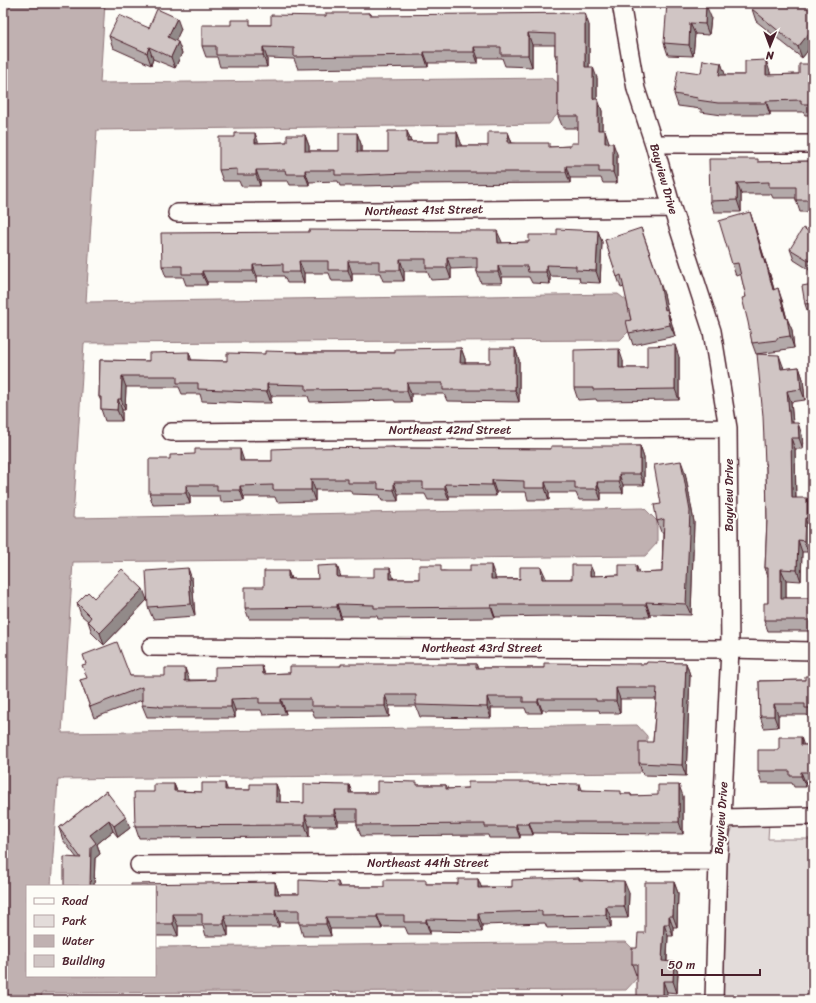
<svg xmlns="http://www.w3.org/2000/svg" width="816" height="1003" viewBox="0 0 816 1003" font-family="Sriracha,sans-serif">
  <rect width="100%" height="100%" fill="#fdfcf7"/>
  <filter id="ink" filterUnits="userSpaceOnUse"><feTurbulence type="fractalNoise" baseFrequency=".025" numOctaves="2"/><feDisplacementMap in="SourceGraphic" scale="8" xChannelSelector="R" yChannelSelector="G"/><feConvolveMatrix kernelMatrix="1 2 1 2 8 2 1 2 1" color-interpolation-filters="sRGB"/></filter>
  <g filter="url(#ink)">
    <!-- green -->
    <path fill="#e3dcda" stroke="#967e82" d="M 769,823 L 768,839 L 813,839 L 813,1000 L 723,1000 L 728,838 L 733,828 L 743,824 Z"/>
    <!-- water -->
    <path fill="#c0b1b1" stroke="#91777b" d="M 3,3 L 105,3 L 100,83 L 552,78 L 562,87 L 561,110 L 549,124 L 97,130 L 86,302 L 618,294 L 631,304 L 632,328 L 620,340 L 84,343 L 73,518 L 644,508 L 657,521 L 657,543 L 645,556 L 73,562 L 62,733 L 637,725 L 647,736 L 648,762 L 639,773 L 58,779 L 51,886 L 27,886 L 27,976 L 155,976 L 155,947 L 626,942 L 637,953 L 637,978 L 626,990 L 42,993 L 41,1000 L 3,1000 Z"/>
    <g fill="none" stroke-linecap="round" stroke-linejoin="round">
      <defs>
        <path id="minor" d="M 621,3 L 636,89 L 654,144 L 672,208 L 712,331 L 728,428 L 730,649 L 722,818 L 718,861 L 714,1000
          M 654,144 L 813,144
          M 177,213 L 672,208
          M 171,432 L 728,428
          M 151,647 L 730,649 L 813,651
          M 722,818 L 813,816
          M 139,865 L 718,861"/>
      </defs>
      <!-- minor casing -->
      <use href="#minor" stroke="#4a1f2b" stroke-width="20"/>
      <!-- minor -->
      <use href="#minor" stroke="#fdfcf7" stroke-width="17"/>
    </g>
    <!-- wall -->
    <path fill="#b3a9a9" stroke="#4a1f2b" d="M 813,3 L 813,44 L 802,58 L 756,21 L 752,9 Z
      M 696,5 L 711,17 L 709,35 L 695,34 L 693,56 L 668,55 L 664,43 Z
      M 370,13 L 371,15 L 589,25 L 589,67 L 597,78 L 597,99 L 602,111 L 602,130 L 609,142 L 609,143 L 617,154 L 617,183 L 603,183 L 601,178 L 570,178 L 570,183 L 411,184 L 411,185 L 361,186 L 340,186 L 338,181 L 309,182 L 309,185 L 290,185 L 288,181 L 260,181 L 260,186 L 241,186 L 239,181 L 223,181 L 219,170 L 259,143 L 287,142 L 305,135 L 309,146 L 309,151 L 339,151 L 357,133 L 361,144 L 361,152 L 388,152 L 407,131 L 411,142 L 439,142 L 457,132 L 461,143 L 461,146 L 488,146 L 508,132 L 512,143 L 551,147 L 571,146 L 578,143 L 578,128 L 563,128 L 558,116 L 558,64 L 555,55 L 555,45 L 532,45 L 532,67 L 505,66 L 502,58 L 478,58 L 478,63 L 428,63 L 428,67 L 298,69 L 294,59 L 267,58 L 267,67 L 220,67 L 217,57 L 206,57 L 202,46 L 231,25 L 271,25 L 326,16 Z
      M 149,28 L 181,29 L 175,41 L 182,53 L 175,68 L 153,59 L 151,65 L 113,48 L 109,36 Z
      M 721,63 L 725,75 L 745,75 L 770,72 L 770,75 L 799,74 L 813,64 L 813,115 L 805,115 L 803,112 L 770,112 L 770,115 L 722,115 L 701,112 L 701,109 L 678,106 L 674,94 L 701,73 Z
      M 813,161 L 813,212 L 800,212 L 796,200 L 796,198 L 773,198 L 771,194 L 741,194 L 741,212 L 714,212 L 710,201 L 759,162 Z
      M 754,224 L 766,263 L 770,275 L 774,289 L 782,300 L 787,319 L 792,330 L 794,348 L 781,350 L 781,351 L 756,354 L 752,343 L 746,297 L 741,274 L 736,276 L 732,264 Z
      M 598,231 L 602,242 L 600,283 L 580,282 L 579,277 L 550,276 L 550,284 L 532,283 L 529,277 L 502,277 L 502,283 L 481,283 L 477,272 L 477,268 L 451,269 L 451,279 L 431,280 L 427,271 L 404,271 L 404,281 L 383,281 L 380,273 L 352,273 L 352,281 L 332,281 L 329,273 L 304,273 L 304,283 L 287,283 L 284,276 L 257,276 L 257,282 L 207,282 L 207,285 L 186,285 L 183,277 L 166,277 L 162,266 L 502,243 L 529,242 L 557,235 Z
      M 813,234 L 813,272 L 794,260 L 790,249 Z
      M 605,240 L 664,294 L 667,309 L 671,321 L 675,336 L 633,345 L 629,333 L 631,320 L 624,287 L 621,288 Z
      M 813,284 L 813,315 L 809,316 L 805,304 Z
      M 461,348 L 465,359 L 465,363 L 490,363 L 515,348 L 519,360 L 519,402 L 447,401 L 444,394 L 411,394 L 411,402 L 395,402 L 394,400 L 310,402 L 308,396 L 271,396 L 271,403 L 256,403 L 202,401 L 200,394 L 182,394 L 179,387 L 126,387 L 125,410 L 122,410 L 122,421 L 105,421 L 101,409 L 101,401 L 99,397 L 100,360 L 149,361 L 191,360 L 227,361 L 265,354 L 297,352 L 298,353 L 395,353 Z
      M 679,357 L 679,400 L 597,401 L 596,399 L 578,400 L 574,388 L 623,361 L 623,368 L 647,368 Z
      M 783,366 L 784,369 L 799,367 L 803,379 L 805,400 L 791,402 L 793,423 L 802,435 L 803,449 L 795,449 L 796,498 L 811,510 L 811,530 L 809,530 L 808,552 L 802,552 L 801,581 L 786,580 L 786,598 L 813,598 L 813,631 L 768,631 L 764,620 L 768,603 L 768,577 L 765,568 L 767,519 L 766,467 L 765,464 Z
      M 640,446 L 644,458 L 644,485 L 623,485 L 623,493 L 601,493 L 601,500 L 579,500 L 576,493 L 549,493 L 549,500 L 528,500 L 526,492 L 496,492 L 496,496 L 449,496 L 449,500 L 428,500 L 425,494 L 398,494 L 398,501 L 382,501 L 380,495 L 352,494 L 350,490 L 315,490 L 315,501 L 277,502 L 275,497 L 244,497 L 244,501 L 221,502 L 220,496 L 190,496 L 190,504 L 153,505 L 149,493 L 244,461 L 272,461 L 394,447 L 395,448 L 551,449 Z
      M 685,472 L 694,522 L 691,615 L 650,614 L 650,617 L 556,616 L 495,617 L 495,618 L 378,619 L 377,616 L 341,616 L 341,619 L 249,619 L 245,608 L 264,587 L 288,571 L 291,579 L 318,579 L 341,577 L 394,579 L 419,579 L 443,571 L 495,576 L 495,579 L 546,578 L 546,579 L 572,579 L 590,565 L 594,576 L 619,575 L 636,565 L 639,573 L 662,572 L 663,532 L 661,532 L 657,521 L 661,504 Z
      M 192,579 L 195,616 L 153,619 L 148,607 Z
      M 94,598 L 147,600 L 104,645 L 92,633 L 88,621 L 81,615 L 77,603 Z
      M 686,663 L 690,675 L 686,776 L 643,775 L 639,763 L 653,742 L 656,699 L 620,699 L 620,713 L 600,713 L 599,710 L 542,710 L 542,713 L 527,713 L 525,708 L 491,708 L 491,718 L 420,717 L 416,706 L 389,706 L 389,717 L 315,718 L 312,710 L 285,710 L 286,714 L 263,715 L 261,710 L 235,710 L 235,718 L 163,718 L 162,717 L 147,717 L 142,705 L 142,700 L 94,718 L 80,680 L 130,676 L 189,679 L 189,680 L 215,680 L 265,674 L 290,673 L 341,666 L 476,664 L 478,668 L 544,668 L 646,664 Z
      M 813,676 L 813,719 L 809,719 L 807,715 L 778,715 L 778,727 L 764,728 L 760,716 L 759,681 L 805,680 Z
      M 804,745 L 813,745 L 813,783 L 806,784 L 806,787 L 794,787 L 792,783 L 762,783 L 758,771 L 779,750 Z
      M 530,783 L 582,790 L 622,794 L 631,794 L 631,796 L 683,796 L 683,834 L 533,833 L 533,835 L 520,835 L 520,838 L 489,838 L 488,835 L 361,836 L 357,825 L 357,821 L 338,821 L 338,826 L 309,826 L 309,837 L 139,838 L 135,826 L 154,792 L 174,784 L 177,791 L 202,792 L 227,790 L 250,790 L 276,784 L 280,795 L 280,803 L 304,803 L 349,785 L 352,793 L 377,793 L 418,785 L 446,785 L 448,789 L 468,788 Z
      M 106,791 L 130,828 L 118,837 L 113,831 L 97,844 L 100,854 L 95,858 L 94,886 L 64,886 L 77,858 L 63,840 L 59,828 Z
      M 579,878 L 580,880 L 629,893 L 628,918 L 611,918 L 611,927 L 547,928 L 545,923 L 482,925 L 482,932 L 430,931 L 430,934 L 408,934 L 405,927 L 382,927 L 382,929 L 330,929 L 331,936 L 303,936 L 299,922 L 279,922 L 279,927 L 228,927 L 228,936 L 206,936 L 203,926 L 178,926 L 178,936 L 155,936 L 155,886 L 275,882 L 279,894 L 299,894 L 338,882 L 340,887 L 384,887 L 427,884 L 458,884 L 478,879 L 481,887 L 512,887 Z
      M 674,882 L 678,893 L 677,927 L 673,927 L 673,936 L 668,936 L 667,962 L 674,962 L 678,973 L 677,993 L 667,992 L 636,975 L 632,964 L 637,948 Z"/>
    <!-- shaded-wall -->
    <path fill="#928a89" stroke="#4a1f2b" d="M 706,5 L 711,17 L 709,35 L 705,24 Z
      M 585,13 L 589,25 L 589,78 L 585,67 Z
      M 177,18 L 181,29 L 172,49 L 168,37 Z
      M 690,23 L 695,34 L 693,56 L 689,45 Z
      M 810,32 L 813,41 L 813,44 L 802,58 L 798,47 Z
      M 528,33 L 532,45 L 532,67 L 528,55 Z
      M 178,42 L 182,53 L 175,68 L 171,57 Z
      M 149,47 L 153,59 L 151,65 L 147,53 Z
      M 263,47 L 267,58 L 267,67 L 263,55 Z
      M 474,47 L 478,58 L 478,63 L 474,52 Z
      M 424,52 L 428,63 L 428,67 L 424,55 Z
      M 766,60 L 770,72 L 770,86 L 766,75 Z
      M 721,63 L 725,74 L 724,86 L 719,75 Z
      M 593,67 L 597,78 L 597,111 L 593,99 Z
      M 598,99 L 602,111 L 602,142 L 598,130 Z
      M 766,101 L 770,112 L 770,115 L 766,103 Z
      M 605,130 L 609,142 L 609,154 L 605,143 Z
      M 407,131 L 411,142 L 407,142 Z
      M 457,132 L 461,143 L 461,157 L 457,146 Z
      M 508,132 L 512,144 L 508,143 Z
      M 255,133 L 259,144 L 255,143 Z
      M 357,133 L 361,144 L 361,163 L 357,152 Z
      M 305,135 L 309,146 L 309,162 L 305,151 Z
      M 613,143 L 617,154 L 617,183 L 613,172 Z
      M 566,166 L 570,178 L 570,183 L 566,172 Z
      M 256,170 L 260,181 L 260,186 L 256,175 Z
      M 305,170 L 309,182 L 309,185 L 305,174 Z
      M 737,183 L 741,194 L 741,212 L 737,200 Z
      M 750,212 L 754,224 L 769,274 L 766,263 L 770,275 L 777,301 L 773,290 Z
      M 641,228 L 664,294 L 670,321 L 665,310 Z
      M 497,231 L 502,242 L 502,254 L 498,243 Z
      M 598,231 L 602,242 L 600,283 L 596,271 Z
      M 447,257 L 451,269 L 451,279 L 447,268 Z
      M 400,259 L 404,271 L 404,281 L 400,270 Z
      M 299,261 L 304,273 L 304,283 L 300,272 Z
      M 348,261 L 352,273 L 352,281 L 348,270 Z
      M 253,265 L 257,276 L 257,282 L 253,271 Z
      M 546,265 L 550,276 L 550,284 L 546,272 Z
      M 498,266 L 502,277 L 502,283 L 498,272 Z
      M 202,271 L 207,282 L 207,285 L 202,274 Z
      M 778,288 L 782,300 L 788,324 L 787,318 L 792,330 L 794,348 L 790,336 Z
      M 667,309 L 671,321 L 675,336 L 670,325 Z
      M 675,345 L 679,357 L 679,400 L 675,389 Z
      M 461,348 L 465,359 L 465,374 L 460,363 Z
      M 515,348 L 519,360 L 519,402 L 515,390 Z
      M 619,349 L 623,361 L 623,379 L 619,368 Z
      M 189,352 L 193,364 L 189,360 Z
      M 779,355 L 783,366 L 785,380 L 781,369 Z
      M 799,367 L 803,379 L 805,400 L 801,389 Z
      M 122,376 L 126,387 L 125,410 L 121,399 Z
      M 407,383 L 411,394 L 411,402 L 407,391 Z
      M 267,384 L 271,396 L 271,403 L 267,392 Z
      M 787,391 L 791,402 L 794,435 L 790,423 Z
      M 118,399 L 122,410 L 122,421 L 117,410 Z
      M 798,423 L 802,435 L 803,449 L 799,438 Z
      M 791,438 L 795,449 L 796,510 L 792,498 Z
      M 640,446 L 644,458 L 644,485 L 640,474 Z
      M 240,449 L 244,461 L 244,472 L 240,461 Z
      M 681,461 L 685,472 L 694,522 L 691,615 L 686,604 Z
      M 619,474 L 623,485 L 623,493 L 619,482 Z
      M 311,479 L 315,490 L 315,501 L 311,490 Z
      M 492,480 L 496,492 L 496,496 L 492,485 Z
      M 394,482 L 398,494 L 398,501 L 394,490 Z
      M 545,482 L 549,493 L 549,500 L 545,488 Z
      M 597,482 L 601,493 L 601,500 L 597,489 Z
      M 445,484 L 449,496 L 449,500 L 445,489 Z
      M 186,485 L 190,496 L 190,504 L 186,493 Z
      M 240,486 L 244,497 L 244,501 L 240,490 Z
      M 807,498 L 811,510 L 811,530 L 807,518 Z
      M 805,518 L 809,530 L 808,552 L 804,541 Z
      M 798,540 L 802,552 L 801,581 L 797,570 Z
      M 337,565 L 341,577 L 337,577 Z
      M 491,565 L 495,576 L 495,591 L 491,579 Z
      M 590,565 L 595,576 L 590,576 Z
      M 636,565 L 640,576 L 636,573 Z
      M 541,567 L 546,578 L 546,591 L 542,579 Z
      M 188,568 L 192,579 L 195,616 L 191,604 Z
      M 390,568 L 394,579 L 390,579 Z
      M 781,569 L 786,580 L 786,610 L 781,598 Z
      M 288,571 L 292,582 L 288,579 Z
      M 143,589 L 147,600 L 104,645 L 100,633 Z
      M 646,602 L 650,614 L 650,617 L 646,605 Z
      M 337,604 L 341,616 L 341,619 L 337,607 Z
      M 491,605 L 495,617 L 495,618 L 491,607 Z
      M 686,663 L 690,675 L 686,776 L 682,765 Z
      M 262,666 L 266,677 L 263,674 Z
      M 185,668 L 189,679 L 189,692 L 185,681 Z
      M 616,688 L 620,699 L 620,713 L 616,701 Z
      M 385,695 L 389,706 L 389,717 L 385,706 Z
      M 487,697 L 491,708 L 491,718 L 487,707 Z
      M 231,699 L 235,710 L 235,718 L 231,707 Z
      M 281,699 L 285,710 L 286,714 L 281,703 Z
      M 538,699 L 542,710 L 542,713 L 538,702 Z
      M 774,704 L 778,715 L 778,727 L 774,716 Z
      M 801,737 L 805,749 L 801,745 Z
      M 801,772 L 806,784 L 806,787 L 801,776 Z
      M 225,783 L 229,794 L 225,790 Z
      M 174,784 L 178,795 L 174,791 Z
      M 276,784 L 280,795 L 280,814 L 276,802 Z
      M 580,784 L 584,795 L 579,790 Z
      M 349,785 L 353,796 L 349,793 Z
      M 679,785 L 683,796 L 683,834 L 679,822 Z
      M 334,809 L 338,821 L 338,826 L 334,815 Z
      M 305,815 L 309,826 L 309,837 L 305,825 Z
      M 126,817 L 130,828 L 118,837 L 114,826 Z
      M 109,820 L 113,831 L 97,844 L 100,854 L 95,858 L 94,886 L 90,886 L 90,835 Z
      M 529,822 L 533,833 L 533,835 L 529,824 Z
      M 516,824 L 520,835 L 520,838 L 516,827 Z
      M 478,879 L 483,891 L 478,888 Z
      M 624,881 L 629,893 L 628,918 L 624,906 Z
      M 275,882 L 279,894 L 279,906 L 275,894 Z
      M 674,882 L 678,893 L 677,927 L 673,916 Z
      M 606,906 L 611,918 L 611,927 L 606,915 Z
      M 275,910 L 279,922 L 279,927 L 275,915 Z
      M 478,913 L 482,925 L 482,932 L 478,920 Z
      M 173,914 L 178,926 L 178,936 L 173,924 Z
      M 224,915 L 228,927 L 228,936 L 224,924 Z
      M 377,915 L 382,927 L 382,929 L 377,917 Z
      M 669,916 L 673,927 L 673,936 L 669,924 Z
      M 326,917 L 330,929 L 331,936 L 326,924 Z
      M 426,919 L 430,931 L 430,934 L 426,922 Z
      M 664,924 L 668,936 L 666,973 L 662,961 Z
      M 674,962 L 678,973 L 677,993 L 673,981 Z
      M 663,981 L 667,992 L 667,1000 L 663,1000 Z"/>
    <!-- building -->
    <path fill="#d0c5c4" stroke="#4a1f2b" d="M 667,3 L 692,3 L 692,4 L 706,5 L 705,24 L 690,23 L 689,45 L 664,43 Z
      M 757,3 L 813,3 L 813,32 L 810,32 L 798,47 L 752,9 Z
      M 157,9 L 177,18 L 168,37 L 178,42 L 171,57 L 149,47 L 147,53 L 109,36 L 119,15 L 149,28 Z
      M 326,13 L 370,13 L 370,15 L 585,13 L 585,67 L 593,67 L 593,99 L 598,99 L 598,130 L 605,130 L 605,143 L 613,143 L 613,172 L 599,172 L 599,166 L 566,166 L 566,172 L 407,172 L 407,173 L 357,175 L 335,175 L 335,170 L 305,170 L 305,174 L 286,174 L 285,170 L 256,170 L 256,175 L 237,175 L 237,169 L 219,170 L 219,137 L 235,137 L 235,133 L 255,133 L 255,143 L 287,142 L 287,135 L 305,135 L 305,151 L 339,151 L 339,133 L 357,133 L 357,152 L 388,152 L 388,131 L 407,131 L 407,142 L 439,142 L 439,132 L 457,132 L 457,146 L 488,146 L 488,132 L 508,132 L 508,143 L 549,143 L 549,147 L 571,146 L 571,143 L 578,143 L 578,116 L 558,116 L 558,55 L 555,55 L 555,34 L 528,33 L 528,55 L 501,55 L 501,47 L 474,47 L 474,52 L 424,52 L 424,55 L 294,57 L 294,48 L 263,47 L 263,55 L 216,55 L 216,46 L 202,46 L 202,25 L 231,25 L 231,20 L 250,20 L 250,25 L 271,25 L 271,15 L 326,16 Z
      M 703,60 L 721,63 L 719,75 L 745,75 L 745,61 L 766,60 L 766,75 L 799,74 L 799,64 L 813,64 L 813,104 L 801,104 L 801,100 L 766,101 L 766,103 L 718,103 L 697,100 L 698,98 L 674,94 L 678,70 L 701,73 Z
      M 709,159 L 758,159 L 758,162 L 813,161 L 813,200 L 796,200 L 796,187 L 769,187 L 769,182 L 737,183 L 737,200 L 710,201 Z
      M 750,212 L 765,264 L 766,263 L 773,290 L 778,288 L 786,319 L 787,318 L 790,336 L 777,338 L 777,340 L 752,343 L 748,322 L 742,298 L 746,297 L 738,263 L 732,264 L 719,221 Z
      M 641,228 L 660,283 L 665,310 L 667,309 L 670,325 L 629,333 L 626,321 L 631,320 L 621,275 L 617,277 L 605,240 Z
      M 803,228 L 813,234 L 813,263 L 790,249 Z
      M 557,229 L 598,231 L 596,271 L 576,270 L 576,266 L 546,265 L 546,272 L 528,272 L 527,266 L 498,266 L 498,272 L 477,272 L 477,257 L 447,257 L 447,268 L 426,268 L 426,259 L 400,259 L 400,270 L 379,270 L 379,261 L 348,261 L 348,270 L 328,270 L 328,261 L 299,261 L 300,272 L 283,272 L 283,264 L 253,265 L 253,271 L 202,271 L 202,274 L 182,274 L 182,266 L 162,266 L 161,233 L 309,232 L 309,230 L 497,231 L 498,243 L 529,242 L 529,235 L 557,235 Z
      M 813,284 L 813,303 L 805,304 L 802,286 Z
      M 675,345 L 675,389 L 593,390 L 593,388 L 574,388 L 574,350 L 619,349 L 619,368 L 647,368 L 647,346 Z
      M 461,348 L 460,363 L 490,363 L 490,348 L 515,348 L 515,390 L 443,390 L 443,383 L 407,383 L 407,391 L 391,391 L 391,389 L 306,390 L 306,385 L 267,384 L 267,392 L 252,391 L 198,389 L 198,383 L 177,383 L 177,376 L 122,376 L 121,399 L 118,399 L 117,410 L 101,409 L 101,397 L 99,397 L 100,360 L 149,361 L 149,353 L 189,352 L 189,360 L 227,361 L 227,353 L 265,354 L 265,351 L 297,352 L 297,353 L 395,353 L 395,349 Z
      M 757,354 L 779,355 L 781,369 L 799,367 L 801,389 L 787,391 L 790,423 L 798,423 L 799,438 L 791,438 L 792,498 L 807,498 L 807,518 L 805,518 L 804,541 L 798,540 L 797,570 L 781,569 L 781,598 L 813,598 L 813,617 L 812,617 L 812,620 L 764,620 L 764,603 L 768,603 L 768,568 L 765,568 L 767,519 L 766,464 L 765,464 L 763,416 Z
      M 551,446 L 640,446 L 640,474 L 619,474 L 619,482 L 597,482 L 597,489 L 575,489 L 575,482 L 545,482 L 545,488 L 524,488 L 524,481 L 492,480 L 492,485 L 445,484 L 445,489 L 423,489 L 423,482 L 394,482 L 394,490 L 378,489 L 378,483 L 348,483 L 348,479 L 311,479 L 311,490 L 273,490 L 273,485 L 240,486 L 240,490 L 217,490 L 217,485 L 186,485 L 186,493 L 149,493 L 149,459 L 170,459 L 170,455 L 195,454 L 195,449 L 240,449 L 240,461 L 272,461 L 272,449 L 297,448 L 394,447 L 394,448 L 551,449 Z
      M 681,461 L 690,511 L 686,604 L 646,602 L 646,605 L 491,605 L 491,607 L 374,608 L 374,605 L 337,604 L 337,607 L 245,608 L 245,587 L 264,587 L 264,571 L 288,571 L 288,579 L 318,579 L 317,566 L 337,565 L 337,577 L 374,577 L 374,568 L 390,568 L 390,579 L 419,579 L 419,565 L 441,565 L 441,571 L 470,571 L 470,565 L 491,565 L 491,579 L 520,579 L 520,567 L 541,567 L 542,579 L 572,579 L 572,565 L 590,565 L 590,576 L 619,575 L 619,565 L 636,565 L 636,573 L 662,572 L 664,519 L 657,521 L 654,505 L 661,504 L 654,465 Z
      M 188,568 L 191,604 L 148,607 L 146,571 Z
      M 122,569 L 143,589 L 100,633 L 88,621 L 91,617 L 77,603 L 88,592 L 94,598 Z
      M 117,642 L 130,676 L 165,676 L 165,668 L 185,668 L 185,681 L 215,680 L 215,667 L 262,666 L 263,674 L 290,673 L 290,666 L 341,666 L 341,664 L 476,664 L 476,668 L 544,668 L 544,663 L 646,664 L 647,662 L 686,663 L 682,765 L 639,763 L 639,742 L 653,742 L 657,688 L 616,688 L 616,701 L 596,701 L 596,699 L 538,699 L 538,702 L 523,702 L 523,697 L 487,697 L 487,707 L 416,705 L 416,695 L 385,695 L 385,706 L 311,706 L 311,699 L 281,699 L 281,703 L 259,703 L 259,698 L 231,699 L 231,707 L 159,707 L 159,706 L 142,705 L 142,687 L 90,707 L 80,680 L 87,678 L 82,665 L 86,664 L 83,655 Z
      M 805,676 L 813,676 L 813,708 L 805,708 L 805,704 L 774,704 L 774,716 L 760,716 L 759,681 L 805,680 Z
      M 779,737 L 801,737 L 801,745 L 813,745 L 813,772 L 801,772 L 801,776 L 790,776 L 790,771 L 758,771 L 758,750 L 779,750 Z
      M 377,781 L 417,782 L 417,785 L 446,785 L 446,789 L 468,788 L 468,782 L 529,782 L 529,783 L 580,784 L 579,790 L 621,791 L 621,794 L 631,794 L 631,796 L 658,795 L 658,785 L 679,785 L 679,822 L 529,822 L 529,824 L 516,824 L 516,827 L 485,827 L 485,824 L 357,825 L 357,809 L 334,809 L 334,815 L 305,815 L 305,825 L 135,826 L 134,792 L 154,792 L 154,784 L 174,784 L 174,791 L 202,792 L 202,783 L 225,783 L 225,790 L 250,790 L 250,784 L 276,784 L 276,802 L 304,803 L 304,784 L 349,785 L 349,793 L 377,793 Z
      M 106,791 L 126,817 L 114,826 L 109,820 L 90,835 L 96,843 L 91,847 L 90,886 L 64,886 L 64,857 L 81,858 L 59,828 Z
      M 579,878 L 579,880 L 624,881 L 624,906 L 606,906 L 606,915 L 542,916 L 542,911 L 478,913 L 478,920 L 426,919 L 426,922 L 404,922 L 404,915 L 377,915 L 377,917 L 326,917 L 326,924 L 299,924 L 299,910 L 275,910 L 275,915 L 224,915 L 224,924 L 202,924 L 202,914 L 173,914 L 173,924 L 155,924 L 155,886 L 131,886 L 131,884 L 275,882 L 275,894 L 299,894 L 299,880 L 338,882 L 338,887 L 384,887 L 384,880 L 426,880 L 426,884 L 458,884 L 458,879 L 478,879 L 478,888 L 512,887 L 512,880 L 535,879 Z
      M 645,882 L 674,882 L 673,916 L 669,916 L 669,924 L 664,924 L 662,961 L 674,962 L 673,981 L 663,981 L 663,1000 L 637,1000 L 637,964 L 632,964 L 632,948 L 637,948 L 638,933 L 645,933 Z
      M 465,998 L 465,999 L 517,999 L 517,1000 L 445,1000 L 445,999 Z
      M 546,998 L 568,998 L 568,1000 L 546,1000 Z"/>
  </g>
  <g text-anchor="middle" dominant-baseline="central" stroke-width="4" stroke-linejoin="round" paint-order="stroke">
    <!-- street labels -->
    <g font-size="12" fill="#4a1f2b" stroke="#fdfcf7">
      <text transform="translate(664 179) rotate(74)">Bayview Drive</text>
      <text transform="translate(424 210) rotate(-1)">Northeast 41st Street</text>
      <text x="450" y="430">Northeast 42nd Street</text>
      <text transform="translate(729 495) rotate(-90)">Bayview Drive</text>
      <text x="482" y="648">Northeast 43rd Street</text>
      <text transform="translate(721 818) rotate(-86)">Bayview Drive</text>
      <text x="428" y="863">Northeast 44th Street</text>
    </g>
  </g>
  <!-- margin -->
  <rect width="816" height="1003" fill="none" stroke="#fdfcf7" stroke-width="16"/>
  <rect x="8" y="8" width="800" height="987" fill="none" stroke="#4a1f2b" stroke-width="1.5" filter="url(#ink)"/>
  <!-- legend -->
  <rect x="26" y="885" width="130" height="92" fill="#fdfcf7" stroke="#b5a4a5"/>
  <rect x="34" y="898" width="20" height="6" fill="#fdfcf7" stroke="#b5a4a5"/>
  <text x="62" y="905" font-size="12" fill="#4a1f2b">Road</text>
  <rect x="34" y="915" width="20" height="12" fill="#e3dcda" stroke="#b5a4a5"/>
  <text x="62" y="925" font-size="12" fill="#4a1f2b">Park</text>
  <rect x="34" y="935" width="20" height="12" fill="#c0b1b1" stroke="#b5a4a5"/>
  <text x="62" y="945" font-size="12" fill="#4a1f2b">Water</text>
  <rect x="34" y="955" width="20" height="12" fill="#d0c5c4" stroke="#b5a4a5"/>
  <text x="62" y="965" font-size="12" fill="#4a1f2b">Building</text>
  <!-- north arrow -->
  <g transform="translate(770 46) rotate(181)" stroke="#fdfcf7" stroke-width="3" paint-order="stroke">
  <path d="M0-3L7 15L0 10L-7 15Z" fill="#4a1f2b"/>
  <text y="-6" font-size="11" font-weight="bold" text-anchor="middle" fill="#4a1f2b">N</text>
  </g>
  <!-- scale -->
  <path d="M662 969v6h98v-6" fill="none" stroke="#4a1f2b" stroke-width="2"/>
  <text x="668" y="969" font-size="12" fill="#4a1f2b" stroke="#fdfcf7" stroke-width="3" paint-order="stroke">50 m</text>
</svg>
